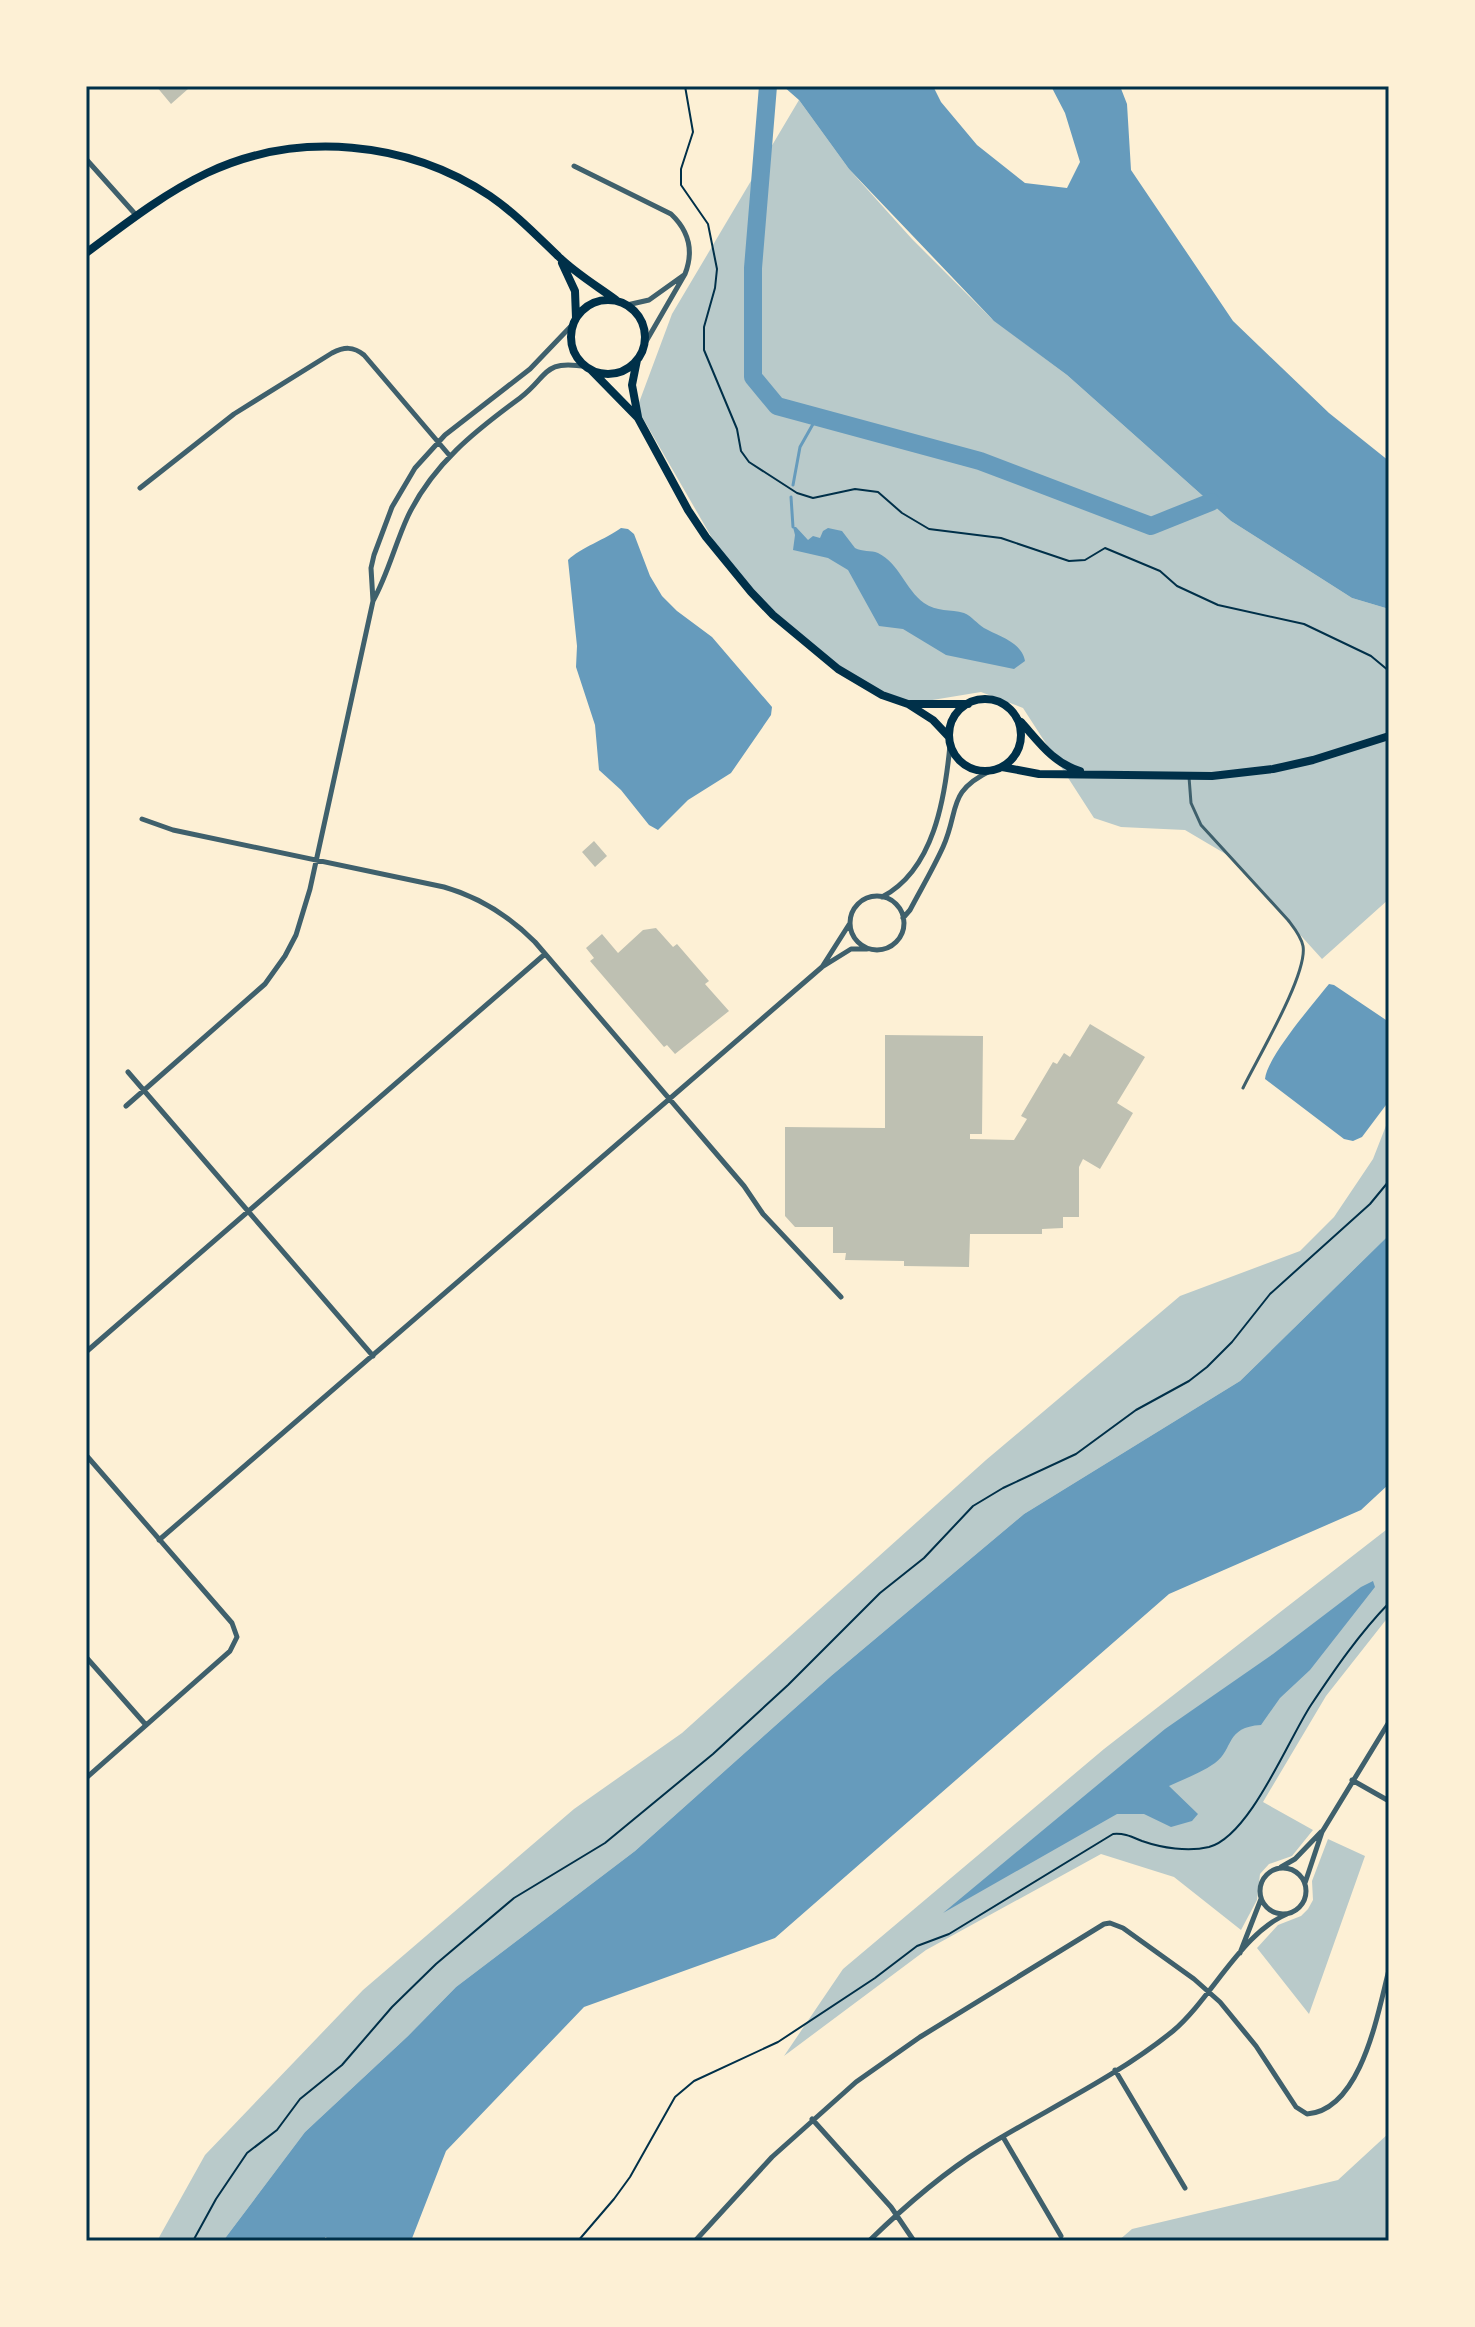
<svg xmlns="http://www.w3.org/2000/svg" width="1475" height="2327" viewBox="0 0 1475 2327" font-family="Literata,serif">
  <rect width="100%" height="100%" fill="#fdf0d5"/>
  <!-- green -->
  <path fill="#b9caca" d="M 799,100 L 849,169 L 912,239 L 991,318 L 1067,375 L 1231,521 L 1352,598 L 1389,609 L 1389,899 L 1322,959 L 1229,856 L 1185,830 L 1121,827 L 1094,818 L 1023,708 L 981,692 L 908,704 L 882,695 L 816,653 L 727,564 L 637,408 L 672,314 Z
    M 1389,1118 L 1389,1235 L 1240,1381 L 1024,1514 L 831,1676 L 635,1851 L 456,1987 L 408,2036 L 305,2132 L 223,2241 L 157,2241 L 205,2155 L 363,1990 L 574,1809 L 682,1733 L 986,1460 L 1180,1296 L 1300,1251 L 1334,1217 L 1373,1159 Z
    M 1386,1530 L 1389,1531 L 1389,1616 L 1326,1696 L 1263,1802 L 1313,1830 L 1292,1856 L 1269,1864 L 1260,1874 L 1257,1900 L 1241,1930 L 1174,1877 L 1101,1854 L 926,1950 L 784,2056 L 843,1969 L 1104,1749 Z
    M 1328,1839 L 1365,1856 L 1309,2014 L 1257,1948 L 1278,1925 L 1301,1916 L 1308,1909 L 1313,1900 L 1312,1881 Z
    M 1389,2133 L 1389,2241 L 1118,2241 L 1132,2229 L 1338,2180 Z"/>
  <!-- water -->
  <path fill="#669bbc" d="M 783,86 L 933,86 L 941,102 L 977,145 L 1025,183 L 1067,188 L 1080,162 L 1065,113 L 1051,86 L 1120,86 L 1127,104 L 1131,170 L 1233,321 L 1329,413 L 1389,461 L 1389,609 L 1352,598 L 1231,521 L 1067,375 L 994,321 L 849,169 L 799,100 Z
    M 793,527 L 796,527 L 808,540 L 813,536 L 820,538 L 823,531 L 828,528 L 842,531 L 855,548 C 862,552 871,550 878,553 C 900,564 905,589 924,603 C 936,612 951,609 964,613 C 973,617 976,623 984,628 C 998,636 1022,642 1025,661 L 1014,669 L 946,655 L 903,629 L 879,626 L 848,570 L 828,558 L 793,550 L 795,535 Z
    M 621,528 L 628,529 L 634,534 L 650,576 L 662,596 L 677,611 L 712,637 L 772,707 L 771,715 L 731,773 L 688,800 L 658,830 L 649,825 L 621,790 L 599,770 L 595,725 L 576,667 L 577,646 L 568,560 C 580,548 606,539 621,528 Z
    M 1329,984 L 1334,985 L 1389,1022 L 1389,1101 L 1362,1137 L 1353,1141 L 1344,1139 L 1265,1079 C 1267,1057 1313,1004 1329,984 Z
    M 1389,1235 L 1389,1484 L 1361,1510 L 1169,1594 L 775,1938 L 584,2007 L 446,2151 L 411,2241 L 328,2241 L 326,2237 L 321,2241 L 223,2241 L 305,2132 L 408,2036 L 456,1987 L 635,1851 L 831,1676 L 1024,1514 L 1240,1381 Z
    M 1373,1581 L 1375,1587 L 1310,1670 L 1280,1698 L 1261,1725 C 1225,1727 1234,1749 1215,1763 C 1201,1773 1184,1779 1169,1786 L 1198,1814 L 1192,1821 L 1171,1827 L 1144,1814 L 1117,1814 L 943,1913 L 1165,1729 L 1273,1654 L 1361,1587 Z"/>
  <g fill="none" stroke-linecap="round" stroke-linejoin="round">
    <!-- stream -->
    <path stroke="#669bbc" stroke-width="3" d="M 793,485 L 800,447 L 817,417
      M 791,497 L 793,527"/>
    <!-- river -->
    <path stroke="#669bbc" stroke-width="18" d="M 768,86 L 753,268 L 753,377 L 777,406 L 980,461 L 1151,526 L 1211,502"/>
  </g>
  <!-- building -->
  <path fill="#bec0b2" d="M 156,86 L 185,86 L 188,89 L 171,104 Z
    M 594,841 L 607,856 L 595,867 L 582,852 Z
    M 656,928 L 673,947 L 677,944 L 709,981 L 705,984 L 729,1011 L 675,1054 L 667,1045 L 664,1047 L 590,961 L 594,958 L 586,948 L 602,934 L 618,953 L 643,930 Z
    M 1090,1024 L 1145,1057 L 1117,1103 L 1133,1113 L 1100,1169 L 1083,1159 L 1079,1167 L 1079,1217 L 1063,1217 L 1063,1228 L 1042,1229 L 1042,1234 L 970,1234 L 969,1267 L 904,1266 L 904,1261 L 845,1260 L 846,1253 L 833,1253 L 833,1227 L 795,1227 L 785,1216 L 785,1127 L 885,1128 L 885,1035 L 983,1036 L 982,1134 L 970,1134 L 970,1139 L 1014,1140 L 1027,1119 L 1021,1116 L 1053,1062 L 1057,1064 L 1064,1053 L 1070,1057 Z"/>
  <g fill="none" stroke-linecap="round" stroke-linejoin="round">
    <!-- path -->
    <path stroke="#003049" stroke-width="2" d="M 685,86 L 693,132 L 681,169 L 681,185 L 708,224 L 717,269 L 715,288 L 704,327 L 704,350 L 737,429 L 741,451 L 749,462 L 797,493 L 813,498 L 855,489 L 878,492 L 902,513 L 929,529 L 1001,538 L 1069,561 L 1085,560 L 1105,548 L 1160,571 L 1177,586 L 1218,605 L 1304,624 L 1371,656 L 1389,671
      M 193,2241 L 216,2199 L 247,2153 L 277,2130 L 300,2099 L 342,2065 L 392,2007 L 436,1964 L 514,1898 L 605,1843 L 713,1754 L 788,1685 L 880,1593 L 924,1558 L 973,1506 L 1003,1488 L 1076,1454 L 1136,1410 L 1189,1381 L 1207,1367 L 1232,1342 L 1270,1294 L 1370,1204 L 1389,1181
      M 578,2241 L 614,2199 L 630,2177 L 675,2097 L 694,2081 L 778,2042 L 875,1978 L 917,1946 L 949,1934 L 1113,1834 C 1125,1833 1132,1837 1142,1841 C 1162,1848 1188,1852 1209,1847 C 1250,1836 1288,1740 1311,1705 C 1335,1669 1359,1634 1389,1603"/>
    <!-- service -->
    <path stroke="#3f606c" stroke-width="3" d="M 1189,777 L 1191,803 L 1201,825 L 1288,920 C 1294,928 1301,936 1303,946 C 1308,974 1257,1059 1243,1088"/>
    <!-- minor -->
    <path stroke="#3f606c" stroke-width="5" d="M 86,159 L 136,215
      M 574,166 L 671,214 C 689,231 694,251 685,274 L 644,345
      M 627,305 L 649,300 L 684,275
      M 140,488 L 234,414 L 332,353 C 344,347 353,346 364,355 L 450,456
      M 373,601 L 371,568 L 374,555 L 392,507 L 415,468 L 445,435 L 530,369 L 574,323
      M 142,819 L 173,830 L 444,887 C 479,897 509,916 535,942 L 744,1186 L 763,1214 L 841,1297
      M850 923a27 27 0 1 1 54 0a27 27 0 1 1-54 0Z
      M 882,897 C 934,870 945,798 950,745
      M 903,918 L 910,910 C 921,889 933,869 943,847 C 960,809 946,792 992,770
      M 850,923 L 822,967 L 851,949 L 867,949
      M 128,1072 L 373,1356
      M 126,1106 L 265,984 L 285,956 L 296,935 L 310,889 L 373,601 C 388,574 395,544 408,516 C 433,464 475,431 520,398 C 549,376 542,359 587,367
      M 86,1352 L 545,954
      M 86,1455 L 232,1623 L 237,1637 L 230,1651 L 86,1778
      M 159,1540 L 822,967
      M 86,1657 L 146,1725
      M 1352,1780 L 1389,1801
      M 1281,1867 L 1295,1859 L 1321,1832
      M1260 1891a23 23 0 1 1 46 0a23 23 0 1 1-46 0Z
      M 1305,1883 L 1322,1832 L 1389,1722
      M 1240,1953 L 1261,1899
      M 1115,2070 L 1185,2188
      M 812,2119 L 891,2207 L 914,2241
      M 1003,2137 L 1061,2236
      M 695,2241 L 772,2157 L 856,2082 L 920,2037 L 1104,1924 L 1110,1923 L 1123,1928 L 1194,1979 L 1220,2002 L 1256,2046 L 1296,2107 L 1307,2114 C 1362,2110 1378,2011 1389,1970
      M 869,2241 C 904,2207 940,2175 982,2149 C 1045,2110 1115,2078 1173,2031 C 1213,1997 1243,1929 1292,1912"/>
    <!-- secondary -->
    <path stroke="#003049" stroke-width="8" d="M 86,253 C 125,224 163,194 207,173 C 298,130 408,141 490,196 C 516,214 536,235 558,256 C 575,273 597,286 616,300
      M 562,263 L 575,291 L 576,318
      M571 337a37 37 0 1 1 74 0a37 37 0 1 1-74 0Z
      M 637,360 L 632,385 L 638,417
      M 591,370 L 638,418 L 688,510 L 706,537 L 751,592 L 773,615 L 838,669 L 882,695 L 908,704 L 933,720 L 949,737
      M949 735a36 36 0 1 1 72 0a36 36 0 1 1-72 0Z
      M 910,704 L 968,704
      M 1021,722 C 1039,742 1053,763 1080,771
      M 1002,767 L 1039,774 L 1212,776 L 1273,769 L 1313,760 L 1389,736"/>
  </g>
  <!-- border -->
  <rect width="1475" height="2327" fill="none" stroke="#fdf0d5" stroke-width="176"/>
  <rect x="88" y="88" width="1299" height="2151" fill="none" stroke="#003049" stroke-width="3"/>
</svg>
